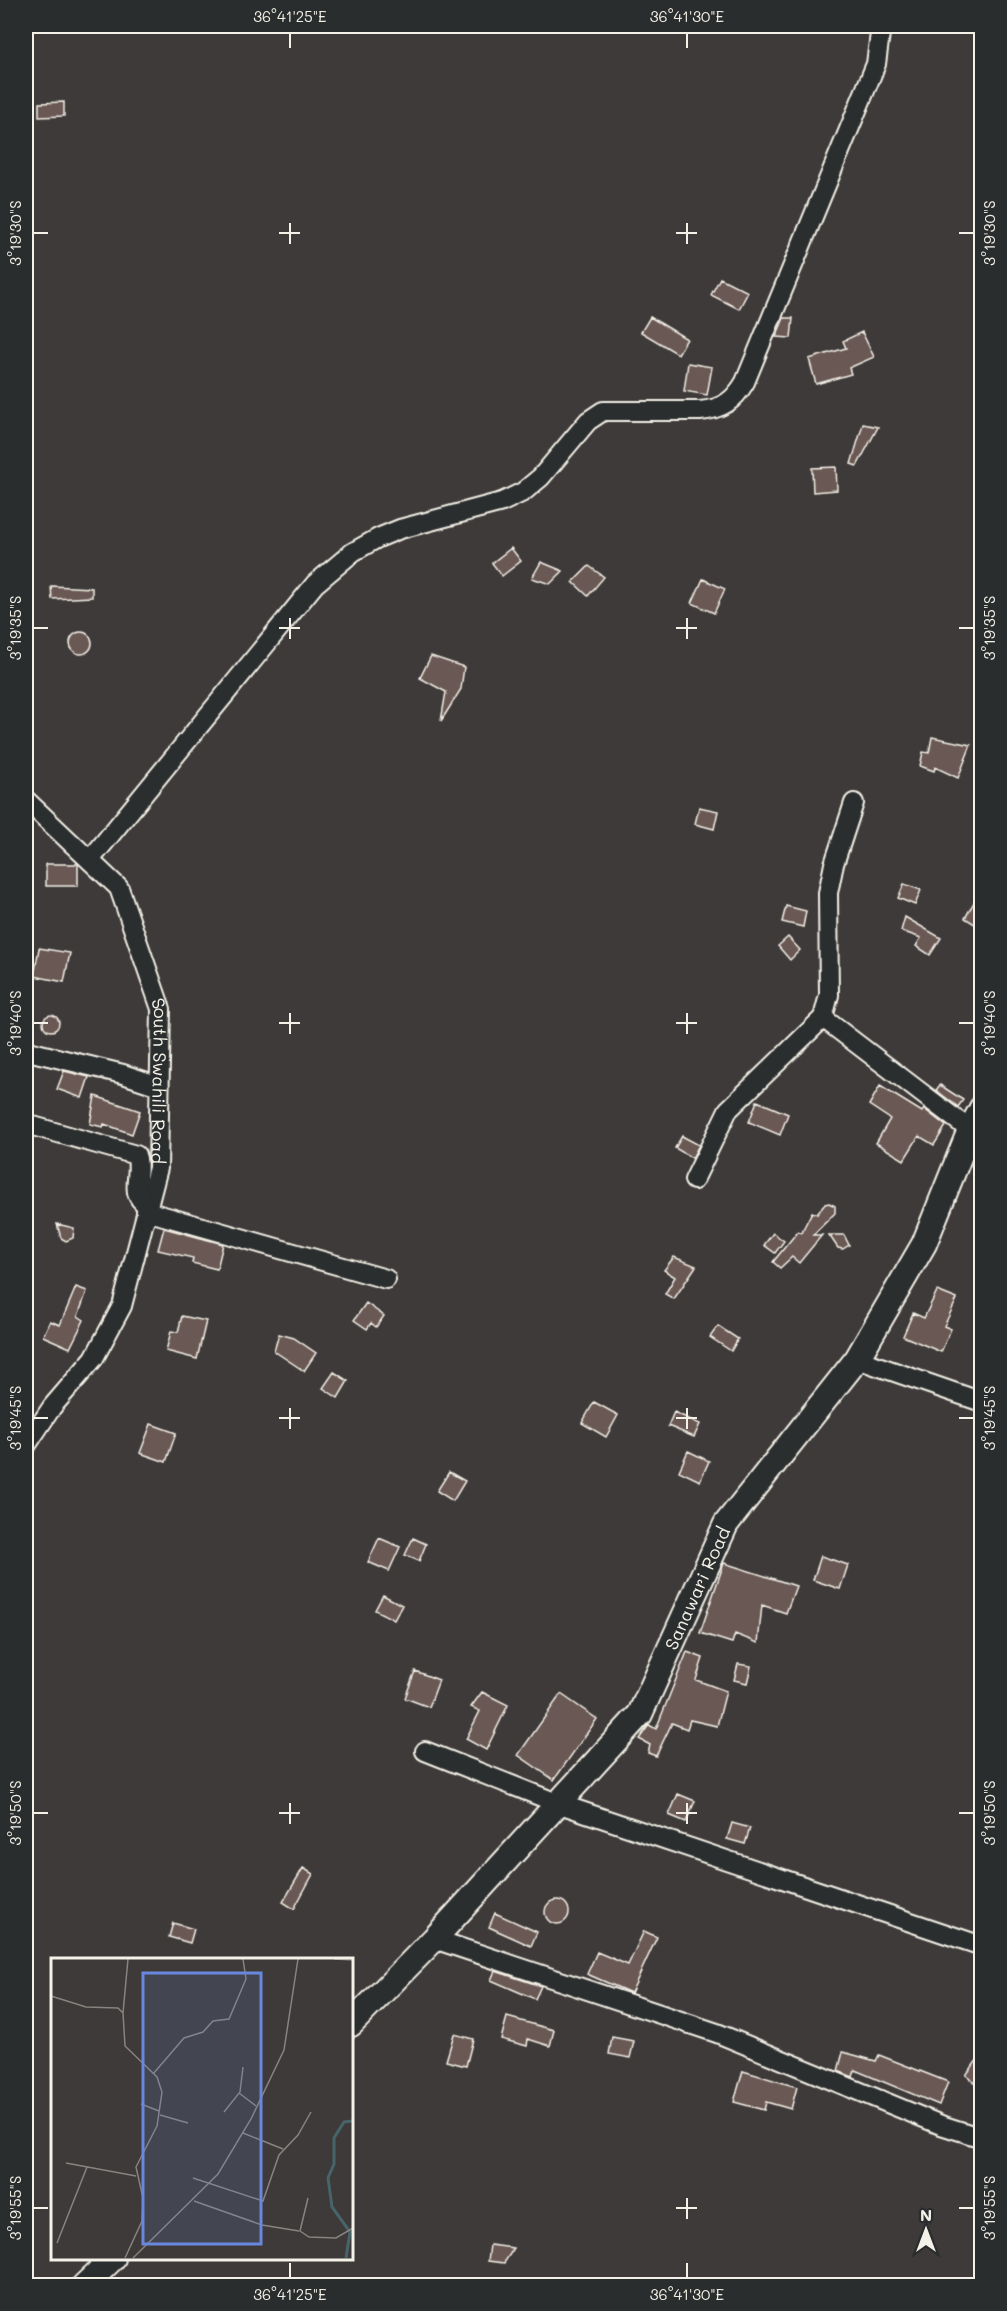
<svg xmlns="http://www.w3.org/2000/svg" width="1007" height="2311" viewBox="0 0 1007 2311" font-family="Mali,sans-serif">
  <rect width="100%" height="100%" fill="#3e3a39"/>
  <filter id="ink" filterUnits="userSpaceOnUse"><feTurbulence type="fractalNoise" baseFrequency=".0167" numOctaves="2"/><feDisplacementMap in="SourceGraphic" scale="12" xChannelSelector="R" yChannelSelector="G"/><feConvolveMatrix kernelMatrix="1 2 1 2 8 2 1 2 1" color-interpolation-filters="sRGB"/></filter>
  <g filter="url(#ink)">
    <!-- building -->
    <path fill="#6b5954" stroke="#f4f1e8" stroke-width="1.5" d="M 64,102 L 64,116 L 39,117 L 39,103 Z
      M 720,278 L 748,292 L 739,309 L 711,295 Z
      M 650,317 L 687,339 L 678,354 L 641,332 Z
      M 784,318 L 793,318 L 791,338 L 776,337 Z
      M 862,332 L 874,357 L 849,368 L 851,374 L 816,384 L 809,359 L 846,348 L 843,341 Z
      M 688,363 L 712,367 L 707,395 L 684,391 Z
      M 863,424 L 878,427 L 857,466 L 851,464 Z
      M 836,467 L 837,490 L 813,492 L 812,468 Z
      M 511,548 L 521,561 L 502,576 L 492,563 Z
      M 541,562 L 563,571 L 550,584 L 532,578 Z
      M 589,566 L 604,577 L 588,596 L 573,582 Z
      M 703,579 L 725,589 L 714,613 L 692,603 Z
      M 51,586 L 92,588 L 92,597 L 52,599 Z
      M70 643a11 11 0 1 1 22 0a11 11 0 1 1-22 0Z
      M 431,656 L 464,667 L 461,689 L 441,721 L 446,692 L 420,678 Z
      M 932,737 L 971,745 L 958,778 L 935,767 L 934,771 L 920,766 L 923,752 L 929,753 Z
      M 699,807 L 718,811 L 714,829 L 695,824 Z
      M 46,864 L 78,864 L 78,886 L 46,886 Z
      M 904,884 L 921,890 L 915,905 L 898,898 Z
      M 981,890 L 981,928 L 965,918 Z
      M 786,906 L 806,911 L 803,927 L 782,922 Z
      M 905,917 L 941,938 L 930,955 L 916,946 L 921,938 L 901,931 Z
      M 788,937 L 800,950 L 790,960 L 778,946 Z
      M 39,948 L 70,953 L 64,982 L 34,976 Z
      M43 1023a8 8 0 1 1 16 0a8 8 0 1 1-16 0Z
      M 64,1071 L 89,1077 L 82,1098 L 57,1089 Z
      M 940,1085 L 963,1100 L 958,1107 L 936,1090 Z
      M 880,1086 L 922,1112 L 924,1109 L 946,1126 L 934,1145 L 919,1136 L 904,1160 L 876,1143 L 890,1119 L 869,1105 Z
      M 95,1096 L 140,1111 L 132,1134 L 104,1124 L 103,1127 L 90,1124 Z
      M 757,1101 L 788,1114 L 780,1135 L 749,1122 Z
      M 682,1136 L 699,1145 L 692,1158 L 675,1148 Z
      M 829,1203 L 835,1206 L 835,1213 L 813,1235 L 822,1235 L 799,1263 L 792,1257 L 780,1268 L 773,1262 L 798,1231 L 801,1233 L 812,1212 L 817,1214 L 825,1204 Z
      M 57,1224 L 74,1228 L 73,1238 L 66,1241 L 61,1238 Z
      M 164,1228 L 223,1244 L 217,1269 L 192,1263 L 193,1258 L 158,1250 Z
      M 773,1233 L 784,1241 L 775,1253 L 764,1245 Z
      M 829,1235 L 844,1235 L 849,1245 L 843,1249 L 838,1248 Z
      M 674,1257 L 696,1266 L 674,1299 L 665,1294 L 675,1277 L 664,1270 Z
      M 76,1287 L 87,1291 L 78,1316 L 84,1320 L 70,1348 L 43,1336 L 50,1321 L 60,1325 Z
      M 937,1291 L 957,1299 L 944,1326 L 951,1329 L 941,1352 L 903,1336 L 913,1313 L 924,1318 Z
      M 366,1303 L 384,1316 L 376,1327 L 371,1323 L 367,1329 L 354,1320 Z
      M 182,1316 L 206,1321 L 197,1359 L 166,1351 L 171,1331 L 178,1332 Z
      M 718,1326 L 738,1339 L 731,1351 L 710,1337 Z
      M 279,1334 L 294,1338 L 316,1353 L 304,1371 L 274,1351 Z
      M 334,1372 L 348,1381 L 338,1398 L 323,1388 Z
      M 594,1402 L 618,1415 L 606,1437 L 582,1423 Z
      M 674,1412 L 700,1424 L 694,1437 L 668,1426 Z
      M 151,1424 L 176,1433 L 166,1462 L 140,1453 Z
      M 688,1451 L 709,1461 L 700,1481 L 679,1471 Z
      M 449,1472 L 465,1481 L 453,1501 L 437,1491 Z
      M 379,1538 L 400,1547 L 389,1571 L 368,1562 Z
      M 413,1538 L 426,1544 L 419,1561 L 405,1555 Z
      M 821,1556 L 848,1565 L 840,1589 L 813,1580 Z
      M 724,1563 L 796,1586 L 786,1613 L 762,1605 L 758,1643 L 735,1634 L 732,1643 L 700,1633 Z
      M 383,1595 L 402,1605 L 394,1620 L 375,1610 Z
      M 687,1652 L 703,1658 L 696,1680 L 726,1691 L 717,1726 L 690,1720 L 687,1729 L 672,1723 L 656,1756 L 648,1753 L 650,1745 L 639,1739 L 649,1725 L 656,1729 Z
      M 738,1664 L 751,1666 L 747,1683 L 734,1680 Z
      M 415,1671 L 439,1680 L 429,1707 L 405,1698 Z
      M 482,1692 L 508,1705 L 486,1750 L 466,1739 L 480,1711 L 471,1707 Z
      M 561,1694 L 597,1719 L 554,1780 L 518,1755 Z
      M 678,1794 L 695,1801 L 686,1822 L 669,1815 Z
      M 732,1823 L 750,1828 L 745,1844 L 727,1839 Z
      M 303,1868 L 313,1874 L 294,1909 L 283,1902 Z
      M545 1912a12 12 0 1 1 24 0a12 12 0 1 1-24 0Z
      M 495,1913 L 537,1932 L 531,1946 L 489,1927 Z
      M 173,1923 L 194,1929 L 190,1943 L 169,1937 Z
      M 644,1931 L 657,1937 L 631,1993 L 587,1974 L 597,1952 L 628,1965 Z
      M 495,1971 L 541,1986 L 535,1999 L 491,1980 Z
      M 507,2017 L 554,2030 L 550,2046 L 528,2039 L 527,2046 L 501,2039 Z
      M 454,2034 L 473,2039 L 466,2066 L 446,2061 Z
      M 612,2037 L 634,2041 L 630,2058 L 609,2054 Z
      M 843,2052 L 876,2061 L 879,2055 L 948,2082 L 939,2105 L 855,2070 L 853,2077 L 838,2071 Z
      M 981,2055 L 981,2087 L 966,2075 Z
      M 743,2071 L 797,2087 L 791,2109 L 766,2102 L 764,2110 L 734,2102 Z
      M 490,2245 L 514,2248 L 504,2263 L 488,2261 Z"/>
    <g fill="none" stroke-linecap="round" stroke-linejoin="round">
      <defs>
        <g id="street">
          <path id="s1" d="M 26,800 L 119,888 L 161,1009 L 158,1168 L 122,1306 L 94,1358 L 52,1407 L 26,1446"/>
          <path d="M 90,860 L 315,584 L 353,552 L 378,538 L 400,529 L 502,502 L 523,492 L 541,477 L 588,421 L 603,411 L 700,411 C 722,409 734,401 745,382 L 876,64 L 881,26"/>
          <path d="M 823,1018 L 970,1130"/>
          <path d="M 32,1052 L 123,1074 L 159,1086"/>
          <path d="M 26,1124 L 136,1155 C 143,1173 127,1194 147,1205"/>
          <path d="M 694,1180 L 728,1110 L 823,1018 L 829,995 L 828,893 L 834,864 L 854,803"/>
          <path d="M 146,1211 L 386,1279"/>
          <path d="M 857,1359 L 982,1402"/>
          <path d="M 425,1751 L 557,1803 L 982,1946"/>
          <path d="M 434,1939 L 717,2033 L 941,2125 L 982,2138"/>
        </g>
        <g id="secondary">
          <path id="s2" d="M 351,2024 L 434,1939 L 640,1714 L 726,1524 L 857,1359 L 924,1244 L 970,1130 L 982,1108"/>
          <path d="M 84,2286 L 113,2258"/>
        </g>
      </defs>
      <!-- street casing -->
      <use href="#street" stroke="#f4f1e8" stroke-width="22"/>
      <!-- secondary casing -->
      <use href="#secondary" stroke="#f4f1e8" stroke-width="28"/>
      <!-- street -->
      <use href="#street" stroke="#2a2d2e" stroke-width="18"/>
      <!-- secondary -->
      <use href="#secondary" stroke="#2a2d2e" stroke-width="24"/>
    </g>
  </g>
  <!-- ticks -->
  <path fill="none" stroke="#f4f1e8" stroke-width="2" d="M 290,33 L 290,48M 687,33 L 687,48M 290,223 L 290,244M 687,223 L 687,244M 33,233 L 48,233M 279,233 L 300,233M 676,233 L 697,233M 959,233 L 974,233M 290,618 L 290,639M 687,618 L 687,639M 33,628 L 48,628M 279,628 L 300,628M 676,628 L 697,628M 959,628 L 974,628M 290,1013 L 290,1034M 687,1013 L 687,1034M 33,1023 L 48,1023M 279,1023 L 300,1023M 676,1023 L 697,1023M 959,1023 L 974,1023M 290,1408 L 290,1429M 687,1408 L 687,1429M 33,1418 L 48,1418M 279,1418 L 300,1418M 676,1418 L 697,1418M 959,1418 L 974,1418M 290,1803 L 290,1824M 687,1803 L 687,1824M 33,1813 L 48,1813M 279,1813 L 300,1813M 676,1813 L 697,1813M 959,1813 L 974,1813M 687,2198 L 687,2219M 33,2208 L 48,2208M 676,2208 L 697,2208M 959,2208 L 974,2208M 290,2263 L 290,2278M 687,2263 L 687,2278"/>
  <g text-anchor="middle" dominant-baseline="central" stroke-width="6" stroke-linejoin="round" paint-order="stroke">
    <!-- street labels -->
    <g font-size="18" fill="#f4f1e8" stroke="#2a2d2e">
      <text stroke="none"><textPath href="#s1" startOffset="328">South Swahili Road</textPath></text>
      <text stroke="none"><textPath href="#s2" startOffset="562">Sanawari Road</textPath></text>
    </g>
  </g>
  <!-- overview -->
  <g transform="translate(51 1958)">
    <rect width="302" height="302" fill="#3e3a39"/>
    <path fill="none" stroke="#47646a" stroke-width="3" d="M 295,300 L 299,274 L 281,249 L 277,220 L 283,206 L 283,180 L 293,164 L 302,163"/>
    <path fill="none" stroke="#87837f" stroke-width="1.5" d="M 283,1 L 302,2M 0,38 L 35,49 L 67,50 L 72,55 L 74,88 L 106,119 L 111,134 L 106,168 L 85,209 L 92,240 L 91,263 L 74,300M 72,55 L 77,1M 102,116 L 133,80 L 152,74 L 162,63 L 178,61 L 195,21 L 192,1M 188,135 L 205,148M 90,146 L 108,153M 173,154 L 189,134 L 192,109M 109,157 L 137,165M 192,175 L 232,191M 15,205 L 85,218M 142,220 L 212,243 L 228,197 L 247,177 L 260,154M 257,240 L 249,273 L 258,279 L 285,280 L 302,270M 143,243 L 211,267 L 248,273M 6,285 L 36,209M 82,300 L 167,216 L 200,161 L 233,92 L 247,1"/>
    <path fill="#6887de" fill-opacity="0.15" stroke="#6887de" stroke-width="3" d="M 92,15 L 210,15 L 210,286 L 92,286 Z"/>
    <rect width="302" height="302" fill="none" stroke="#f4f1e8" stroke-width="3"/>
  </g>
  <!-- margin -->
  <rect width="1007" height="2311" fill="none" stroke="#2a2d2e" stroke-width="66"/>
  <!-- north arrow -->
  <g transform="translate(926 2230)" stroke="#2a2d2e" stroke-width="4.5" paint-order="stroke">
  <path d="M0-4.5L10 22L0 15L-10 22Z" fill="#f4f1e8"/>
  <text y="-9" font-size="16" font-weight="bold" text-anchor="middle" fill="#f4f1e8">N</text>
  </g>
  <rect x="33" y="33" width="941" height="2245" fill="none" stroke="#f4f1e8" stroke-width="2"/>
  <g font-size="15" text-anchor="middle" fill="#f4f1e8">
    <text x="290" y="22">36°41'25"E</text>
    <text x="687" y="22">36°41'30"E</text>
    <text transform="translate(16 233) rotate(-90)" y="5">3°19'30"S</text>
    <text transform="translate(990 233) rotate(-90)" y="5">3°19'30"S</text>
    <text transform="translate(16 628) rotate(-90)" y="5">3°19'35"S</text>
    <text transform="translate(990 628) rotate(-90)" y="5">3°19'35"S</text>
    <text transform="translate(16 1023) rotate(-90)" y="5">3°19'40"S</text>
    <text transform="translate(990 1023) rotate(-90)" y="5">3°19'40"S</text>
    <text transform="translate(16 1418) rotate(-90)" y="5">3°19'45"S</text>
    <text transform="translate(990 1418) rotate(-90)" y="5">3°19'45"S</text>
    <text transform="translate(16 1813) rotate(-90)" y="5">3°19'50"S</text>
    <text transform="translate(990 1813) rotate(-90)" y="5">3°19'50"S</text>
    <text transform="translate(16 2208) rotate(-90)" y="5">3°19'55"S</text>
    <text transform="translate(990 2208) rotate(-90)" y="5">3°19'55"S</text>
    <text x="290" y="2300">36°41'25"E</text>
    <text x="687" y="2300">36°41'30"E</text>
  </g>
</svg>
